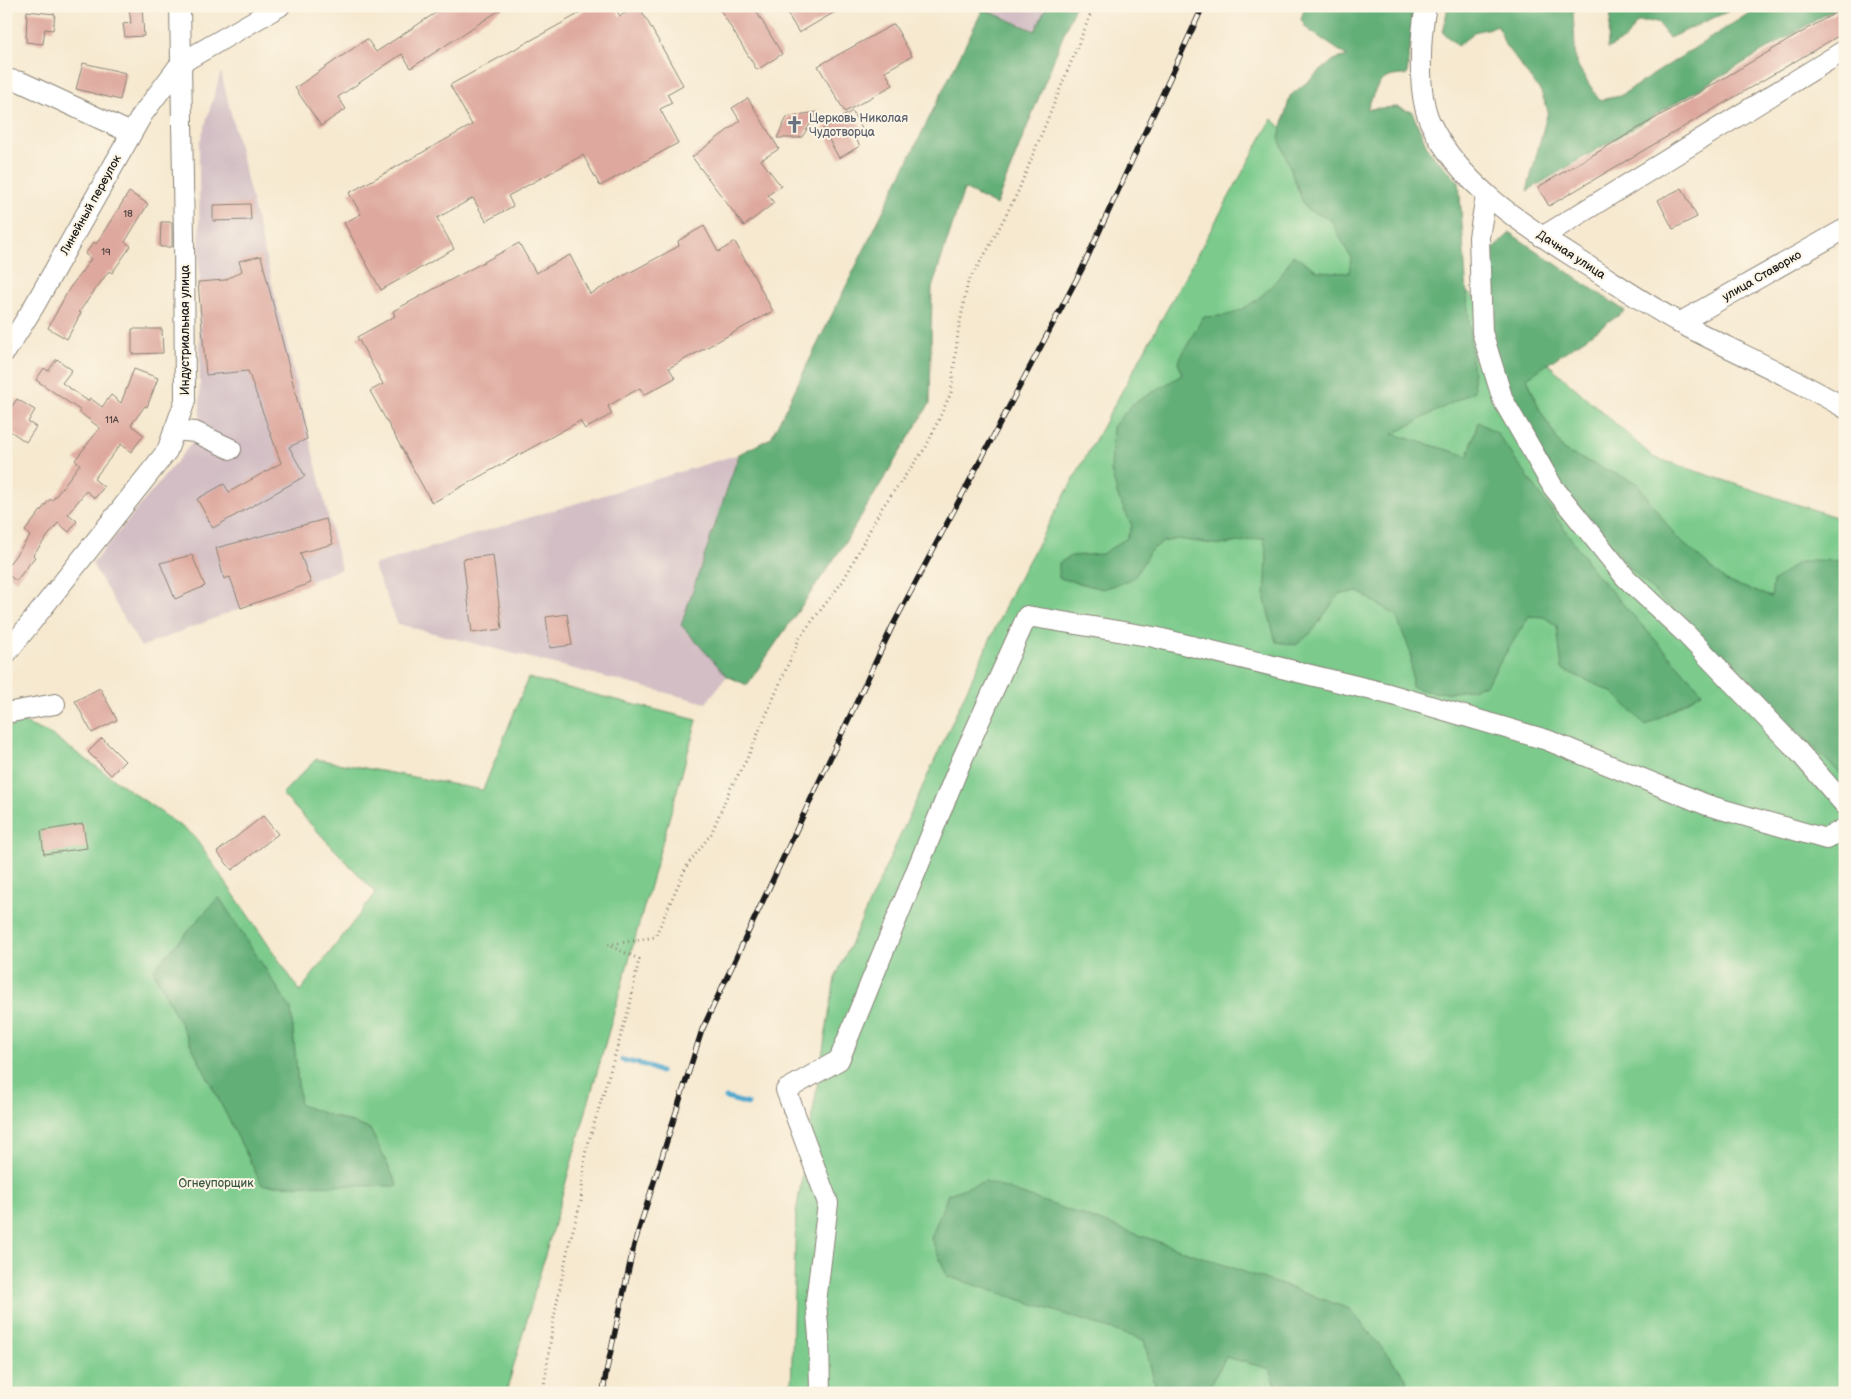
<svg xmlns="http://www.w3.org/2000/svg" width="1851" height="1399" viewBox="0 0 1851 1399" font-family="'Balsamiq Sans',sans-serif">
  <rect width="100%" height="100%" fill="#fcf5e5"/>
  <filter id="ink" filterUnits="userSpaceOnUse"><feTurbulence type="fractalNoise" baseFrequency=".02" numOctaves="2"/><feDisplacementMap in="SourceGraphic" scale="10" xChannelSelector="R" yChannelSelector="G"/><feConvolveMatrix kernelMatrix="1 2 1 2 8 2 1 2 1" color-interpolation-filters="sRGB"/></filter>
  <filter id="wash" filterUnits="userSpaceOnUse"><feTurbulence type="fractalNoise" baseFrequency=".0096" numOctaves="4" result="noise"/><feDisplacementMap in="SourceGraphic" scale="20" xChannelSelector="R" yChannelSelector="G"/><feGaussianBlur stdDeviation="1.12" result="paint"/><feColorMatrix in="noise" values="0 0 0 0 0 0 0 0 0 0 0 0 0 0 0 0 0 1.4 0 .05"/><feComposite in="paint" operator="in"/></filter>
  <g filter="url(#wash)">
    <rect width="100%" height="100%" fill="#f6e9d0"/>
    <!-- industrial -->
    <path fill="#d2bec4" d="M 975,6 L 1047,6 L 1036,31 Z
      M 221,72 L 341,569 L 141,647 L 92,564 L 200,433 L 199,145 Z
      M 739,454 L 681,625 L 727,676 L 706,703 L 398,624 L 373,565 Z"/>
    <!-- green -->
    <path fill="#7bcb8c" stroke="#4c7454" d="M 1272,119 L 1653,457 L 1845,520 L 1845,1393 L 791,1393 L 796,1213 L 835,978 L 1014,587 Z
      M 528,678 L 697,720 L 506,1393 L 6,1393 L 6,729 L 22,722 L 50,734 L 193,835 L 300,991 L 376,893 L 282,794 L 316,759 L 483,790 Z"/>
    <!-- forest -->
    <path fill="#64af78" stroke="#40664a" d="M 1047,6 L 1075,6 L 996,205 L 964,189 L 932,288 L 930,403 L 841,549 L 747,685 L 727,676 L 681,625 L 739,454 L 771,438 L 983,9 L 1035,31 Z
      M 1305,6 L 1415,6 L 1407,75 C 1377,75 1378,85 1367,109 L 1397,107 L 1412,112 L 1429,151 L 1459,182 L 1474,391 L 1393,434 L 1468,456 L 1478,422 L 1497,433 L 1596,574 L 1702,692 L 1646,726 L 1614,693 L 1562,669 L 1557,626 L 1544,617 L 1529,616 L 1486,685 C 1459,692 1439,697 1412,687 L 1411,653 L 1396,616 L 1359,592 L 1339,594 L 1312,632 L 1296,645 L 1276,642 L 1265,600 L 1267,559 L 1264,538 L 1221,545 L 1177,539 L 1163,542 L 1150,551 L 1134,578 L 1103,589 L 1059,578 L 1059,563 L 1071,556 L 1102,554 L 1127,538 L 1132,526 L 1118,497 L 1111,470 L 1113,427 L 1131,405 L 1182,375 L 1178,362 L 1203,317 C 1213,316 1225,317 1234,313 C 1259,303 1281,279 1293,255 L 1318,271 L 1349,273 L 1351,258 L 1331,220 L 1305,208 L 1279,138 L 1290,96 L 1334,60 L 1347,56 L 1306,28 L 1301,19 Z
      M 1448,6 L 1577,6 L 1573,14 L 1576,63 L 1599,100 L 1620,96 L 1760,6 L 1840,6 L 1527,191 L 1548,111 L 1541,92 L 1505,45 L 1498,26 L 1474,32 L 1458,46 L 1443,33 Z
      M 1612,6 L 1740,6 L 1669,38 L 1657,22 L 1638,22 L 1625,39 L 1607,49 Z
      M 1510,233 L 1625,311 L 1527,378 L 1540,410 L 1564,451 L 1637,483 L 1676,537 L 1726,581 L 1771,597 L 1773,582 L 1797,563 L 1812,560 L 1845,561 L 1845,778 L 1632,570 L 1558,481 L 1503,388 L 1487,318 L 1489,253 Z
      M 219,897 L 291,1009 L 300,1105 L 370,1129 L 398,1186 L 262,1185 L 153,970 Z
      M 985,1181 L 1350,1309 L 1408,1380 L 1403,1393 L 1278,1393 L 1270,1369 L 1226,1357 L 1206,1393 L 1157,1393 L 1144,1340 L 947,1276 L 931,1238 L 948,1194 Z"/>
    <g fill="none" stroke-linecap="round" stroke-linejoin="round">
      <!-- stream -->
      <path stroke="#51a9ce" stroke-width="5" d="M 622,1060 L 645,1065 L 660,1072
        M 726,1098 L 748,1104"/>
    </g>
    <g id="blocks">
      <!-- building -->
      <path fill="#dea89e" d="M 446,6 L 506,6 L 411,68 L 402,54 L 338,97 L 346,109 L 321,126 L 295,88 L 367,39 L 376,52 Z
        M 593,6 L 614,6 L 620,16 L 639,6 L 683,85 L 667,94 L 672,103 L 660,109 L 678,143 L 600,186 L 583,155 L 508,196 L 513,206 L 486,221 L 473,198 L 437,218 L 454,249 L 381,290 L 344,223 L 361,214 L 349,193 L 472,125 L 450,85 Z
        M 718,6 L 753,6 L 782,54 L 757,70 Z
        M 783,6 L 845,6 L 799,33 Z
        M 142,7 L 144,36 L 125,37 L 123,24 L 131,23 L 129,8 Z
        M 1845,7 L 1845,32 L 1549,206 L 1538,187 Z
        M 27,11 L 55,14 L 53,30 L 45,29 L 43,44 L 26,42 Z
        M 894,24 L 912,56 L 885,71 L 893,85 L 845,112 L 818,66 Z
        M 83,63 L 126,73 L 120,100 L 76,89 Z
        M 748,98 L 779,149 L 761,160 L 781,186 L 768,195 L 774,203 L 744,226 L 692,157 L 740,121 L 732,108 Z
        M 852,111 L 862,129 L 853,134 L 860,146 L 839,158 L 823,129 Z
        M 818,112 L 802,137 L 798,138 L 777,138 L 786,119 L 789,116 Z
        M 1682,188 L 1697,217 L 1673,229 L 1658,200 Z
        M 129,192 L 148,204 L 125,242 L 131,246 L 112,273 L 109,271 L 79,312 L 81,313 L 67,339 L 48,328 L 69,289 L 91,259 L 85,254 L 94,242 L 96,244 Z
        M 250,204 L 251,220 L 213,221 L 213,205 Z
        M 161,222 L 172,222 L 172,247 L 160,247 Z
        M 704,226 L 718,252 L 735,242 L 773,311 L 669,368 L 675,378 L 644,395 L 640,388 L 608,406 L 612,414 L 585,429 L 580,421 L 432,503 L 370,391 L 383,384 L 357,337 L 395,316 L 393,311 L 519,243 L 536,273 L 570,255 L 590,294 L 679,246 L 678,241 Z
        M 261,256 L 307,439 L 289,447 L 305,476 L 213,528 L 197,499 L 224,484 L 229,492 L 281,463 L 248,371 L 206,375 L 198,282 L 225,280 L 242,271 L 239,261 Z
        M 132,329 L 162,329 L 163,353 L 132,354 Z
        M 57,359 L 72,370 L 62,383 L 88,401 L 90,398 L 102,407 L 111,395 L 121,403 L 134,369 L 158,378 L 147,407 L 145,406 L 131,425 L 144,435 L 131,452 L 121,444 L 94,479 L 104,487 L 95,498 L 86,491 L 68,514 L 77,521 L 69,532 L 58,523 L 33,555 L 35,557 L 16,581 L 6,573 L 6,568 L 30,536 L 25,531 L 50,499 L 52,501 L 80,464 L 75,460 L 100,428 L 79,412 L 81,411 L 36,380 L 44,368 L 48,371 Z
        M 17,399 L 35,410 L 28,422 L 36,427 L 26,442 L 6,428 L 6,415 Z
        M 326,519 L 333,544 L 300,553 L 311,583 L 241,608 L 230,577 L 224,579 L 216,548 Z
        M 192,555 L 205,586 L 175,599 L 160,563 Z
        M 493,555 L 502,629 L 472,633 L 463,559 Z
        M 567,614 L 572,645 L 550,648 L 546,617 Z
        M 100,688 L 117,720 L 92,733 L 75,701 Z
        M 102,738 L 125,761 L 111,775 L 88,752 Z
        M 263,816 L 278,834 L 232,870 L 217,852 Z
        M 83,824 L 87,848 L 44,854 L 41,831 Z"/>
    </g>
  </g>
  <g filter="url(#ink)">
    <use href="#blocks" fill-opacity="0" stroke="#898276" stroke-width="1"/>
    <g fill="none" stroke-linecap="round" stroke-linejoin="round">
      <defs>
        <path id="minor" d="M 1426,6 C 1420,36 1417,94 1430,122 C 1458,183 1523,225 1577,259 C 1611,280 1645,304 1680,323 C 1735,352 1791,376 1845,408
          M 6,79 L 21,82 L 131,133
          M 1486,196 L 1479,237 L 1482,332 L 1503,400 L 1553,487 L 1626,578 L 1686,634 L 1799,752 L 1845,805
          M 1542,237 L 1845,50
          M 1679,323 L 1845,229
          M 6,351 L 33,308 L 142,115 L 181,63 L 280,6
          M 174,430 L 195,432 L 231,449
          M 6,654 L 167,451 L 185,401 L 184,237 L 180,6
          M 6,713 L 55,704
          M 820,1393 L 819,1337 L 816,1302 L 828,1203 L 786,1090 L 839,1060 L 960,764 L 1027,616 L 1154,637 L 1389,694 L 1547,740 L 1707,805 L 1826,839 L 1845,828"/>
      </defs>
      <!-- minor casing -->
      <use href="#minor" stroke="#898276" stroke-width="22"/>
      <!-- path -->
      <path stroke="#898276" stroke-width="3" stroke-dasharray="1 4" stroke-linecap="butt" d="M 543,1393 L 554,1317 L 568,1248 L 581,1201 L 585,1154 L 630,1005 L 639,959 L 608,945 L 655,937 L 686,867 L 711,834 L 730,789 L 747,759 L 800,637 L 843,581 L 881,509 L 926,447 L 951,393 L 958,333 L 968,282 L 988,249 L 1017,194 L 1094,6"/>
      <!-- minor -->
      <use href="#minor" stroke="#fff" stroke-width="20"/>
      <defs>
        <path id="rail" d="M 603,1393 L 606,1373 L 634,1245 L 702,1030 L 892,627 L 1082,269 L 1203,6"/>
      </defs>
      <!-- rail casing -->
      <use href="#rail" stroke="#1c1c1c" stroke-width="5.5"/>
      <!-- rail -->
      <use href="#rail" stroke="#fcf5e5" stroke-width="4" stroke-dasharray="11" stroke-linecap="butt"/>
    </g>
  </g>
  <!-- icons -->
  <defs>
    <symbol id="church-bare" viewBox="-9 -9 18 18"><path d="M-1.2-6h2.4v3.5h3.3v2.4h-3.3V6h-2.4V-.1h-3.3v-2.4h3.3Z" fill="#6b7280" stroke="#fcf5e5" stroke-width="2.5" paint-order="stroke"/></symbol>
  </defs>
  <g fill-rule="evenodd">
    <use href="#church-bare" x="782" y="112" width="25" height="25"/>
  </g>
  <g text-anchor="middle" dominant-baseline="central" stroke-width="4" stroke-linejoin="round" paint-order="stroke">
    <!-- number labels -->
    <g font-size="10" fill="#4c3f3c">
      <text x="128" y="214">18</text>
      <text x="106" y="252">19</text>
      <text x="112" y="420">11А</text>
    </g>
    <!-- worship labels -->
    <g font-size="12" fill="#5b616d" stroke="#fcf5e5" text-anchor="start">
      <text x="809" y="118">Церковь Николая<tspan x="809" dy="14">Чудотворца</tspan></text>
    </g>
    <!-- street labels -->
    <g font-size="12" fill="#1c1c1c" stroke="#fcf5e5">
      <text transform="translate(91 205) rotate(-61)">Линейный переулок</text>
      <text transform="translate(1571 255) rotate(33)">Дачная улица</text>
      <text transform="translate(1762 276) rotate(-30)">улица Ставорко</text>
      <text transform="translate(185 330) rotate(-90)">Индустриальная улица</text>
    </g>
    <!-- park labels -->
    <g font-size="12" fill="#3d5943" stroke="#fcf5e5">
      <text x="216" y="1183">Огнеупорщик</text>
    </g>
  </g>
  <!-- margin -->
  <rect width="1851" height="1399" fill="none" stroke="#fcf5e5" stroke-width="25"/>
</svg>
